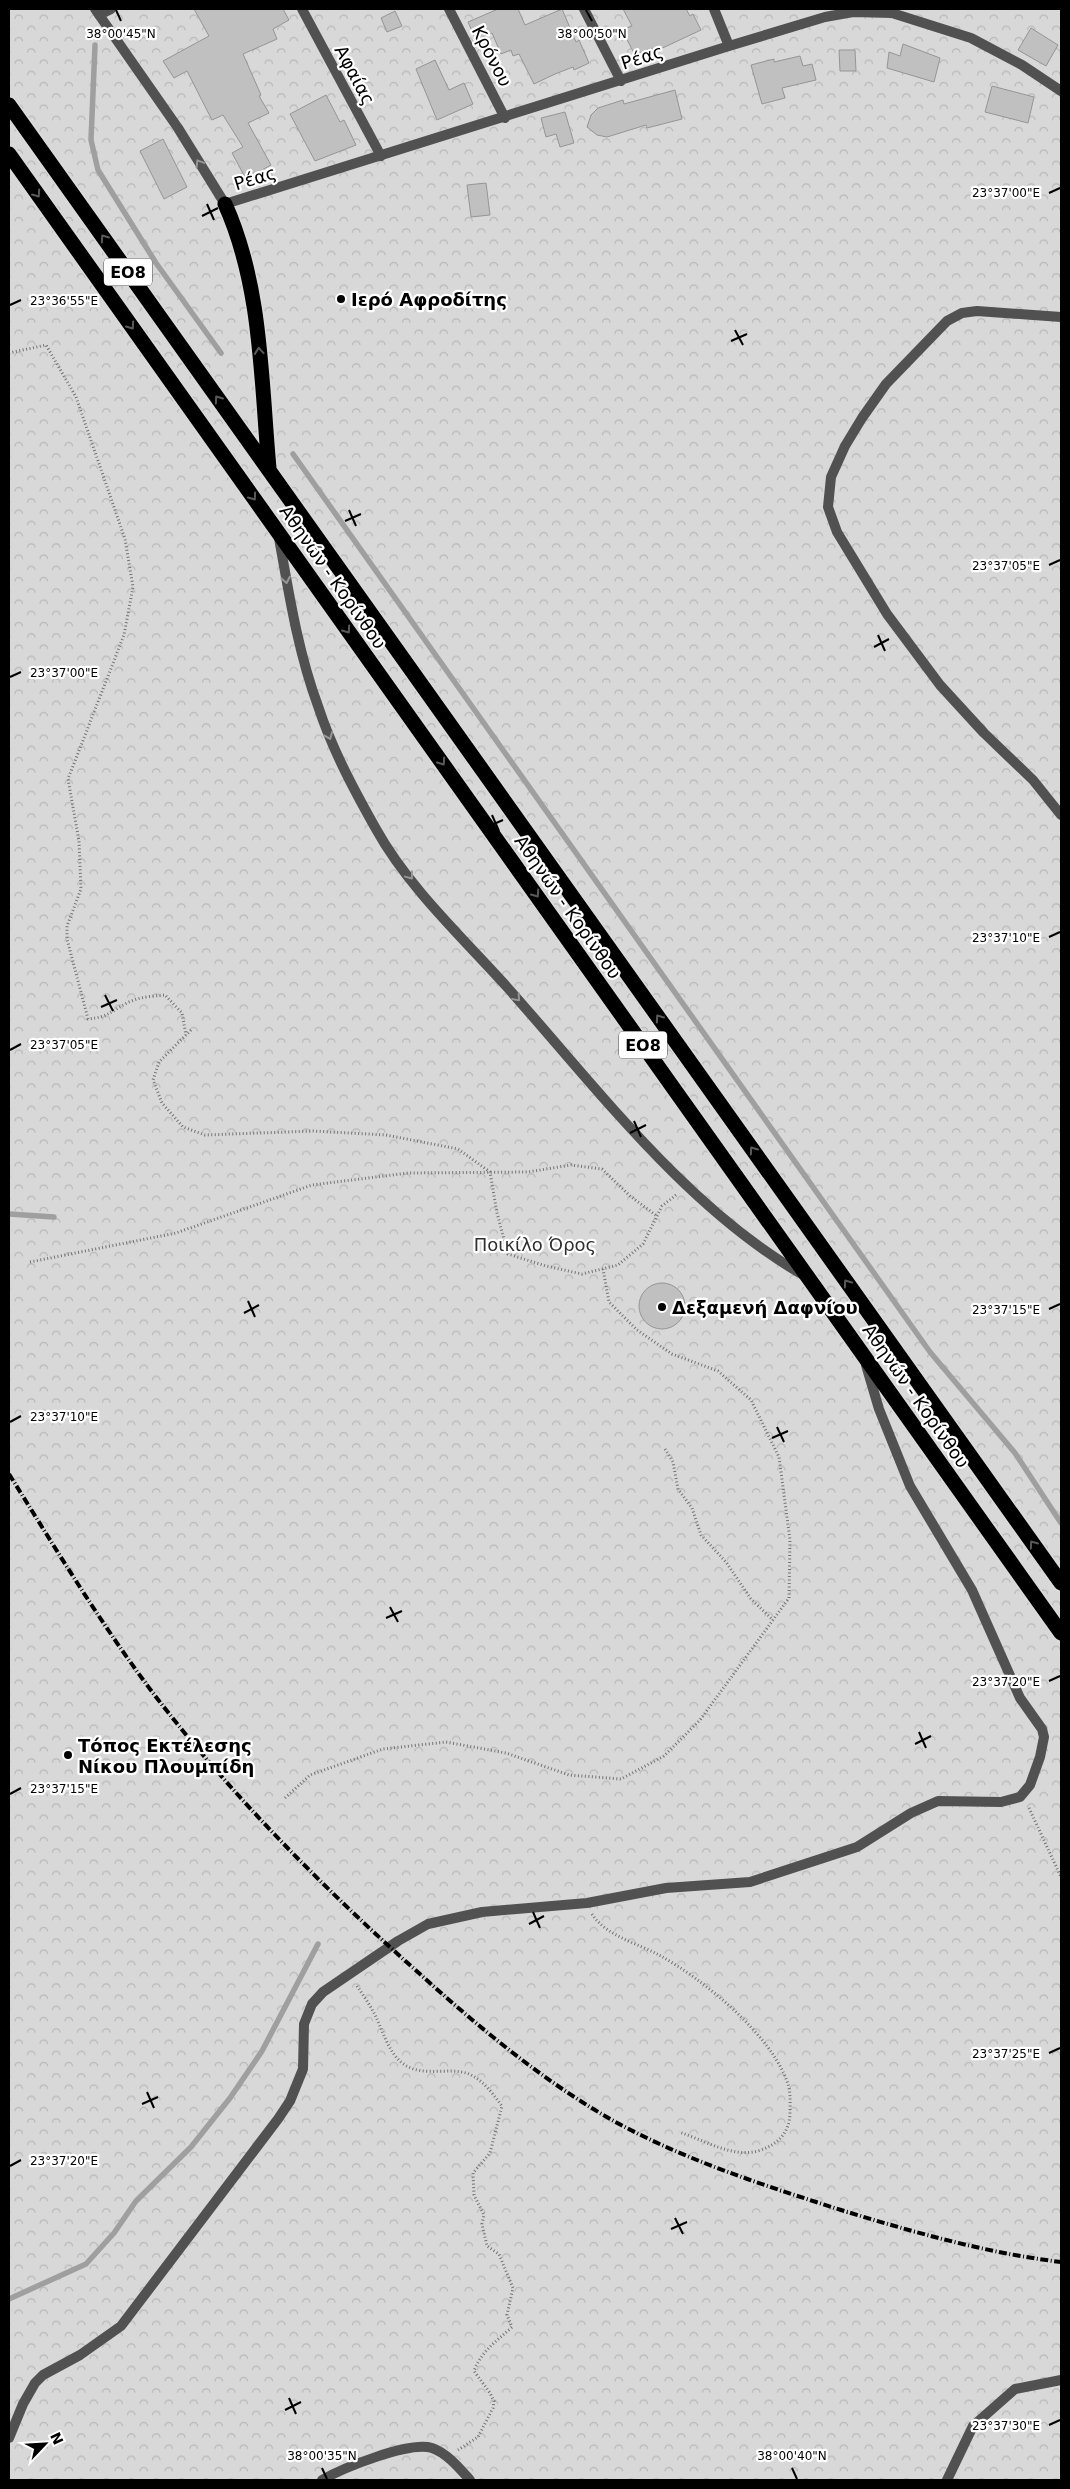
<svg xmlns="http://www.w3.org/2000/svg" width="1070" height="2489" viewBox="0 0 1070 2489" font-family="'DejaVu Sans',sans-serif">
  <defs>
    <pattern id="park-crowns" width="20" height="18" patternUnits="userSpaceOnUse" patternTransform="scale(1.25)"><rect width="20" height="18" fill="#d8d8d8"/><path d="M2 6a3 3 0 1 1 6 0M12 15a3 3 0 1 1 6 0" fill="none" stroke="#b8b8b8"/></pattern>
  </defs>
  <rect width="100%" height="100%" fill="#fff"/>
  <!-- park -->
  <path fill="url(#park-crowns)" d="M 9,9 L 1061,9 L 1061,2480 L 9,2480 Z"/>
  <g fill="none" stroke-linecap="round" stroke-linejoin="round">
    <!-- stream -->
    <path stroke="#9f9f9f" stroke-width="5.5" d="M 95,45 L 91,140 L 98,170 L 156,263 L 221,353
      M 293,454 L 930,1352 L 1015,1453 L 1061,1523
      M 9,1214 L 54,1217
      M 9,2299 L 86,2264 L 114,2233 L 136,2201 L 191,2147 L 230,2098 L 262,2051 L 318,1944"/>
  </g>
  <!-- building -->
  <path fill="#c0c0c0" stroke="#959595" d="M 194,9 L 283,9 L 289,20 L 273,29 L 277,39 L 243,54 L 261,95 L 259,96 L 269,113 L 248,123 L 271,165 L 246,179 L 232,153 L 243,147 L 223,115 L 212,120 L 187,71 L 174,78 L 163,61 L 209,36 Z
    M 498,9 L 518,9 L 525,25 L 562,9 L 576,42 L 579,40 L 589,63 L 574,70 L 573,67 L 555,74 L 534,84 L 519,54 L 513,56 L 511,50 L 501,54 L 492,33 L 476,40 L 468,22 Z
    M 623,9 L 686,9 L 690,16 L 693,14 L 701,30 L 654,52 L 652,48 L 635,55 L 622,30 L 632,26 Z
    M 395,11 L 402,26 L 387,32 L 381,18 Z
    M 1031,28 L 1058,45 L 1046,66 L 1018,50 Z
    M 903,44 L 940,58 L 934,82 L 887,68 L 889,52 L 900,56 Z
    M 839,50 L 855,50 L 856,71 L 840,71 Z
    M 800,56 L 803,66 L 812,64 L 816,80 L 782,88 L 785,98 L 762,104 L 751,65 L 774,59 L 774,62 Z
    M 435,60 L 449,90 L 464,83 L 473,104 L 437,120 L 416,69 Z
    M 992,86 L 1034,97 L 1028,123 L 985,112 Z
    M 675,90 L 682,119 L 647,128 L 646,125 L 607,137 L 597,135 L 587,127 L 591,115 L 598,108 L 623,100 L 624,104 Z
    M 326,95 L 340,122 L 344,120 L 356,145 L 315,161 L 290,114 Z
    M 565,112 L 574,143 L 560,147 L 556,134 L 546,137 L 541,118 Z
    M 163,139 L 187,187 L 164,199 L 140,151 Z
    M 486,183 L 490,215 L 471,217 L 467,185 Z
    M639 1306a23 23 0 1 1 46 0a23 23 0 1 1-46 0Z"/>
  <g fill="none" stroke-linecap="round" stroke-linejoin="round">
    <defs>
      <path id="highway" d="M 9,105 L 1061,1583
        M 9,154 L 1061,1633
        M 225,204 C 262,286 261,381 269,468"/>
    </defs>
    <!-- highway casing -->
    <use href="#highway" stroke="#dbdbdb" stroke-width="18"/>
    <!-- path -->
    <path stroke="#737373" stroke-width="3" stroke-dasharray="1 2.5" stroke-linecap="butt" d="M 9,353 L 46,345 L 76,397 L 125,539 L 133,587 L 124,635 L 68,779 L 79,841 L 81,889 L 67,926 L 67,939 L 88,1019 C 109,1017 109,1012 127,1003 C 138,997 153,996 165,995 L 182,1013 L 186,1035
      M 191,1030 L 159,1062 L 153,1080 L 162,1103 L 183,1127 L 205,1135 L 313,1131 L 386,1135 L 458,1149 L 490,1172 L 497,1213 L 508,1254 L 546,1266 L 582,1274 L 618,1265 L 643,1244 L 662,1206 L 676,1195
      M 30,1262 L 176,1233 L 312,1185 L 408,1173 L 528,1172 L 571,1165 L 602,1169 L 630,1196 L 657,1216
      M 665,1449 L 673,1462 L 678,1489 L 692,1508 L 701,1535 L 726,1562 L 751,1599 L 773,1620
      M 285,1798 L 310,1775 L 383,1749 L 446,1742 L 506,1753 L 569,1775 L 621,1779 L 664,1756 L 700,1720 L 789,1598 L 790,1540 L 779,1457 L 751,1400 L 718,1371 L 672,1354 L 637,1330 L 609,1302 L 603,1269
      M 1029,1808 L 1061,1877
      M 592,1914 C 606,1936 637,1943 659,1955 C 703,1979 772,2035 788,2084 C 791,2094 790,2104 790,2114 C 789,2134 777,2145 758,2151 C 732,2158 704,2140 679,2132
      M 357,1986 C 363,1995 370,2005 375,2015 C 383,2031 388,2051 401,2062 C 421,2079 448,2066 469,2074 C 483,2080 493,2094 502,2106 L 490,2153 L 473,2173 L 474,2195 L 484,2215 L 482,2224 L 487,2246 L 499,2254 L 513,2288 L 507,2315 L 512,2327 C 496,2342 482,2350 474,2371 L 490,2393 L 494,2401 L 493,2408 L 478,2437 L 458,2450"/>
    <!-- street -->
    <path stroke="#515151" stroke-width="10" d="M 95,9 L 178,128 L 225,204 L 729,46 L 825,17 L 853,12 L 892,13 L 971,38 L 1022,65 L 1061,91
      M 302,9 L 381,156
      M 449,9 L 505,118
      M 584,9 L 621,81
      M 714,9 L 729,46
      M 99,15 L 111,9
      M 1061,317 L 977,311 L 962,313 L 947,321 L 886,384 L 862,418 L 845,446 L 831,477 L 828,507 L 837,532 L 887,614 L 940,685 L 984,733 L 1033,780 L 1061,815
      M 279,538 C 289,594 298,652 318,706 C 332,749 354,790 376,829 C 408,887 463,938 507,987 C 596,1087 688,1210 805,1276
      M 9,2438 L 23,2404 L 35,2383 L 43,2375 L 80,2355 L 121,2326 L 278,2119 L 290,2101 L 303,2069 L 304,2024 L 312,2004 L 323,1992 L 398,1941 L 428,1924 L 482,1912 L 587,1903 L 666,1888 L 750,1882 L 857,1847 L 911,1813 L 938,1801 L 1001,1802 L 1020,1797 L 1030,1785 L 1040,1757 L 1044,1737 L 1042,1729 L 1020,1698 L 972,1590 L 910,1486 L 879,1409 L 866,1365
      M 322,2480 C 343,2468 409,2441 432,2448 C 447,2453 460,2469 470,2480
      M 947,2480 L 973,2426 L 1015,2389 L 1061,2380"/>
    <!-- highway -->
    <use href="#highway" stroke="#000" stroke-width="15"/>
    <!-- rail -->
    <path stroke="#000" stroke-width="4" stroke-dasharray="8 2.5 1 2.5" stroke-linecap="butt" d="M 9,1474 C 56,1549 102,1626 156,1697 C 231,1794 319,1884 411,1966 C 473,2022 538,2078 612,2120 C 684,2160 763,2185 841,2210 C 913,2232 986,2253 1061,2262"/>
  </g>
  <!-- one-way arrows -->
  <defs><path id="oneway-chevron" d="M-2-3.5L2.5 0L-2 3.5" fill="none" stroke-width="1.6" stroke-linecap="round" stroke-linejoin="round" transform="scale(1.25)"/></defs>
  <g stroke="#979797">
    <use href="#oneway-chevron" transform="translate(199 163) rotate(-121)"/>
    <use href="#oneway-chevron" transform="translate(286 580) rotate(80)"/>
    <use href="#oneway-chevron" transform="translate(329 736) rotate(68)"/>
    <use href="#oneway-chevron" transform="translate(410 876) rotate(53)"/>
    <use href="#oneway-chevron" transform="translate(517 998) rotate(49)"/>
  </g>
  <g stroke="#595959">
    <use href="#oneway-chevron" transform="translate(37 194) rotate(55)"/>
    <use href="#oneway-chevron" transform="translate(104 238) rotate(-125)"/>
    <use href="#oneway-chevron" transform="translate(131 326) rotate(55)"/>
    <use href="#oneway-chevron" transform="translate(259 351) rotate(-95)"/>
    <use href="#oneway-chevron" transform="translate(218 399) rotate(-125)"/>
    <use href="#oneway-chevron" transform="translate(253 497) rotate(54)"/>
    <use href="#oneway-chevron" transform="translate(347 630) rotate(55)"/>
    <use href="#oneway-chevron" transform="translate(442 762) rotate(55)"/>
    <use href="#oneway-chevron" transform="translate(536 894) rotate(55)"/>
    <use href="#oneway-chevron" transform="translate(659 1018) rotate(-125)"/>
    <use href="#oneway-chevron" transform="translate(753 1150) rotate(-125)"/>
    <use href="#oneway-chevron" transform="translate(847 1283) rotate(-125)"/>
    <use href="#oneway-chevron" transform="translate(1033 1544) rotate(-125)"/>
  </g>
  <!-- ticks -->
  <path fill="none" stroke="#000" stroke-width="2" d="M 116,10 L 121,21M 586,10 L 592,21M 1049,193 L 1060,188M 207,204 L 214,220M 202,216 L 218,208M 10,305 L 21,300M 735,330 L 743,345M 731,341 L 747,334M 349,510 L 356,526M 345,521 L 361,514M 1049,565 L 1060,560M 878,635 L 885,651M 874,647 L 889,639M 10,677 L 21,672M 492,815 L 499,831M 487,827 L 503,820M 1049,937 L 1060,932M 105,995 L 113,1011M 101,1007 L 117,1000M 10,1050 L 21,1044M 634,1121 L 641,1137M 630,1133 L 646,1125M 248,1301 L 255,1317M 1049,1309 L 1060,1304M 244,1313 L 259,1305M 10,1422 L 21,1416M 777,1427 L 784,1442M 772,1438 L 788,1431M 390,1607 L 398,1622M 386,1618 L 402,1611M 1049,1681 L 1060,1676M 919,1732 L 926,1748M 915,1744 L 931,1736M 10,1794 L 21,1788M 533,1912 L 540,1928M 529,1924 L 544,1916M 1049,2053 L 1060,2048M 147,2092 L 154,2108M 142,2104 L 158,2097M 10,2166 L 21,2160M 675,2218 L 683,2234M 671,2229 L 687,2222M 289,2398 L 296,2414M 285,2410 L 301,2402M 1049,2425 L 1060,2420M 322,2468 L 327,2479M 792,2468 L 797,2479"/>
  <!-- markers -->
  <g fill="#000" stroke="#fff" stroke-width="2">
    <circle cx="341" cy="299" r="5"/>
    <circle cx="662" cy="1307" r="5"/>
    <circle cx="68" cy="1755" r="5"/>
  </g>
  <g text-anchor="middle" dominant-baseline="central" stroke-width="4.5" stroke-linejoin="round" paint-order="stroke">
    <!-- shield labels -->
    <g fill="#fff" stroke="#4c4c4c" stroke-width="1">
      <rect x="104" y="258.5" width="48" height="27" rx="4"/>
      <rect x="619" y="1031.5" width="48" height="27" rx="4"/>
    </g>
    <g font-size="16" font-weight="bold" fill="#000">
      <text x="128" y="272">ΕΟ8</text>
      <text x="643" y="1045">ΕΟ8</text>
    </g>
    <!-- street labels -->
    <g font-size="18" fill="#000" stroke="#fff">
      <text transform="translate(492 56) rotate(63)">Κρόνου</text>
      <text transform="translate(642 57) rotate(-18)">Ρέας</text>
      <text transform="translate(355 75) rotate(62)">Αφαίας</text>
      <text transform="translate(255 178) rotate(-17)">Ρέας</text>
      <text transform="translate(333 577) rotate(55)">Αθηνών - Κορίνθου</text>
      <text transform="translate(568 907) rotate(55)">Αθηνών - Κορίνθου</text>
      <text transform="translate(916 1396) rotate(55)">Αθηνών - Κορίνθου</text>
    </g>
    <!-- poi labels -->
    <g font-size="18" font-weight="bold" fill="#000" stroke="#fff" text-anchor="start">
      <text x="351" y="299">Ιερό Αφροδίτης</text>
      <text x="672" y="1307">Δεξαμενή Δαφνίου</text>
      <text x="78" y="1745">Τόπος Εκτέλεσης<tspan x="78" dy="21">Νίκου Πλουμπίδη</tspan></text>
    </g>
    <!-- park labels -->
    <g font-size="18" fill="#2f2f2f" stroke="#fff">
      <text x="535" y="1244">Ποικίλο Όρος</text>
    </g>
  </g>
  <g font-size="12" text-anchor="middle" fill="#000" stroke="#fff" stroke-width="4.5" stroke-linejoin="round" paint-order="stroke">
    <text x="121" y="38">38°00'45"N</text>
    <text x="592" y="38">38°00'50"N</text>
    <text x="1006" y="197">23°37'00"E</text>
    <text x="64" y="305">23°36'55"E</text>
    <text x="1006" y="570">23°37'05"E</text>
    <text x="64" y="677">23°37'00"E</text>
    <text x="1006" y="942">23°37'10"E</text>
    <text x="64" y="1049">23°37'05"E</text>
    <text x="1006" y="1314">23°37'15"E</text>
    <text x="64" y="1421">23°37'10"E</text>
    <text x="1006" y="1686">23°37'20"E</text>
    <text x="64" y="1793">23°37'15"E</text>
    <text x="1006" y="2058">23°37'25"E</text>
    <text x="64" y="2165">23°37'20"E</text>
    <text x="1006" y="2430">23°37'30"E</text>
    <text x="322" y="2460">38°00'35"N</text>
    <text x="792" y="2460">38°00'40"N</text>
  </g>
  <!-- border -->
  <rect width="1070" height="2489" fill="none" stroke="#000000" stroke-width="20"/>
  <!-- north arrow -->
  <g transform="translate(45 2444) rotate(65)" stroke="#ffffff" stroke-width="4" paint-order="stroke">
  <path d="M0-4L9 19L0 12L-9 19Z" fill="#000000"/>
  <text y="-8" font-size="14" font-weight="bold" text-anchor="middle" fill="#000000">N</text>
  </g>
</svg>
